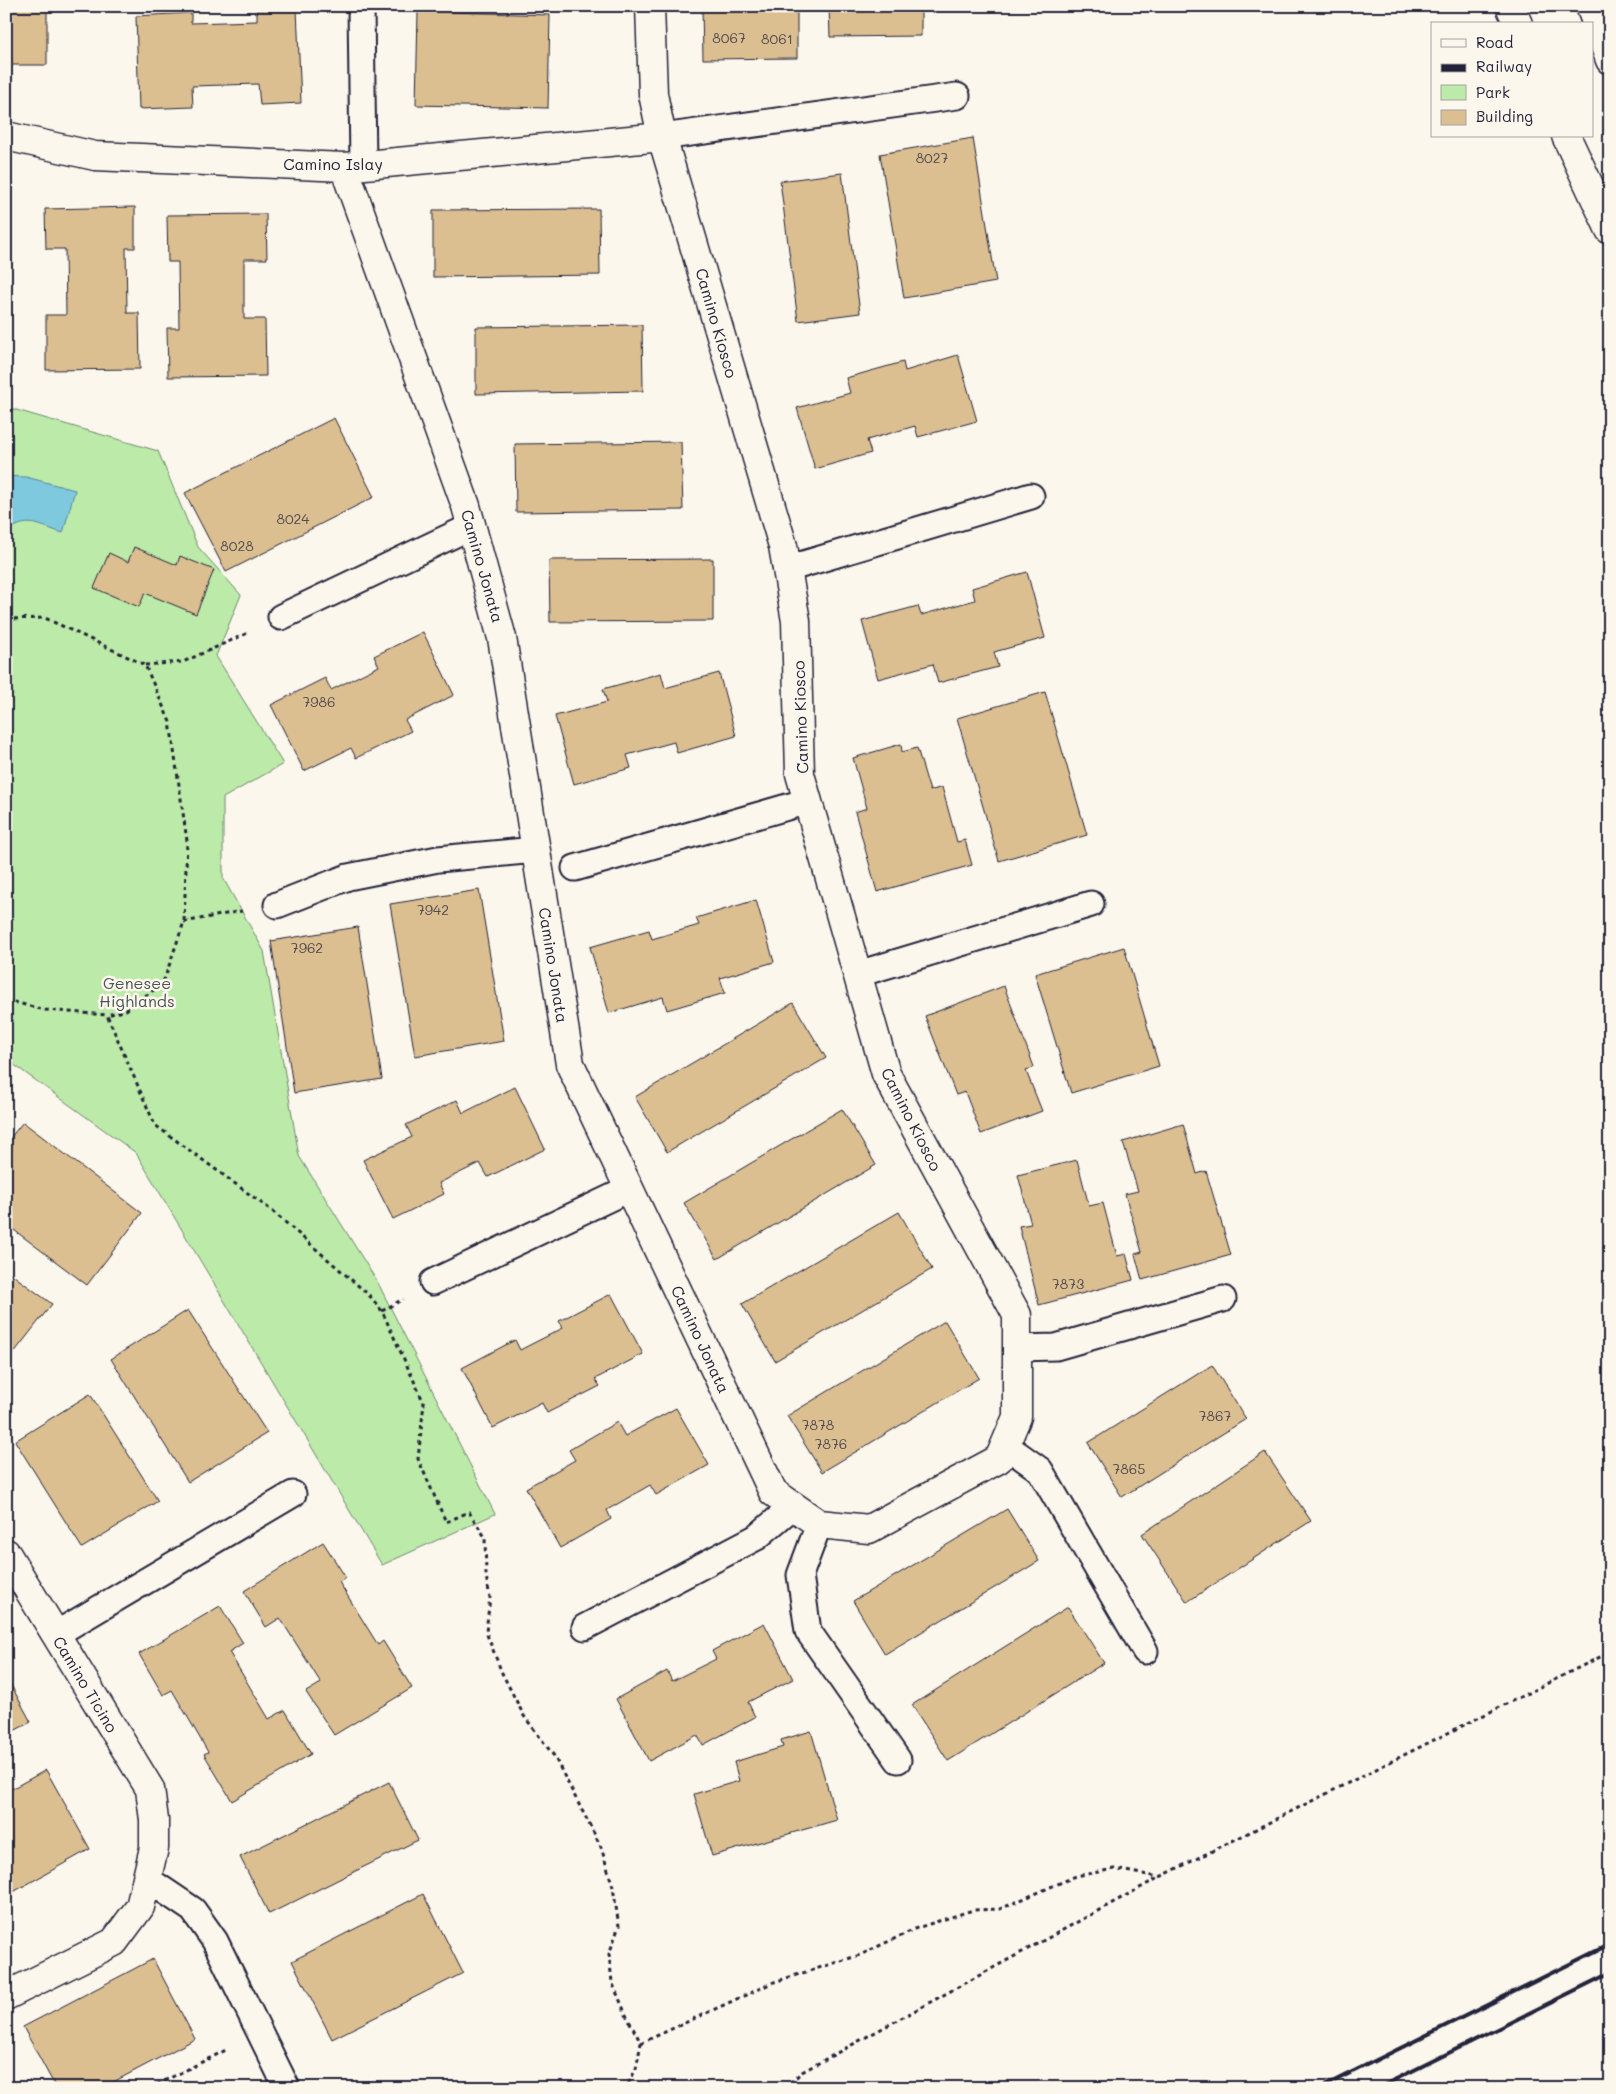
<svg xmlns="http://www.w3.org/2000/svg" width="1616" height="2094" viewBox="0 0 1616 2094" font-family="Mali,sans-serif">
  <rect width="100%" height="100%" fill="#fbf7ec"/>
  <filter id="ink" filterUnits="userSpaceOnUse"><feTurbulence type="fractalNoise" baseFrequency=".02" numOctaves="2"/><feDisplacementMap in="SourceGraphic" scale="10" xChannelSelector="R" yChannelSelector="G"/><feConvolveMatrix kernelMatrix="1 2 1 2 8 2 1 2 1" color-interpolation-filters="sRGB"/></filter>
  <g filter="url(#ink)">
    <!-- green -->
    <path fill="#bceaa8" stroke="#6f8672" d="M 6,407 L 158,451 L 198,547 L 241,595 L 216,656 L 283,764 L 223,798 L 223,878 L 264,951 L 299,1156 L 378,1283 L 495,1514 L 382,1565 L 136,1153 L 6,1059 Z"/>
    <!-- water -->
    <path fill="#7ec9de" stroke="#59869d" d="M 6,476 L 26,477 L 75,490 L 63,533 C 39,526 27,515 6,533 Z"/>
    <!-- building -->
    <path fill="#dcbf90" stroke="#22223b" d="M 6,6 L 47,6 L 47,65 L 6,65 Z
      M 702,6 L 797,6 L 797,58 L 703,59 Z
      M 829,6 L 921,6 L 921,36 L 830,37 Z
      M 297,9 L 301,103 L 260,105 L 258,84 L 192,86 L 193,107 L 139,109 L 136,16 L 191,13 L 191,23 L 257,21 L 257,10 Z
      M 418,11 L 550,15 L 548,108 L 416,105 Z
      M 973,138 L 996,282 L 904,298 L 880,154 Z
      M 842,173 L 860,313 L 798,321 L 780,181 Z
      M 135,207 L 135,248 L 126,248 L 127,313 L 139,313 L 140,369 L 46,370 L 46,315 L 66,315 L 65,249 L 46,249 L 45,209 Z
      M 599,209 L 600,275 L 433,277 L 433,210 Z
      M 266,214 L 267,259 L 244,259 L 244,319 L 265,319 L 266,376 L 168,377 L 167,328 L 179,328 L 178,262 L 168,262 L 167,215 Z
      M 642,325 L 643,391 L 476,394 L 476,327 Z
      M 958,355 L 977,421 L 918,437 L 915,426 L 867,440 L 871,453 L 815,469 L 797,408 L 850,393 L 846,378 L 903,362 L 905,371 Z
      M 334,418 L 374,497 L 226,572 L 185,493 Z
      M 681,442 L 683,510 L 516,512 L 515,444 Z
      M 134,547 L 177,565 L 180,556 L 214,570 L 196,614 L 145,593 L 139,607 L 94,588 L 109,553 L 128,562 Z
      M 713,559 L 713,621 L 550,622 L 549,560 Z
      M 1027,572 L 1045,638 L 994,652 L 998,667 L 938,683 L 933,664 L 878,679 L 862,621 L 918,606 L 921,615 L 975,600 L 972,588 Z
      M 423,632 L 454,695 L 405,720 L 411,731 L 356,758 L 351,748 L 304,771 L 271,705 L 325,678 L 331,690 L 379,666 L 374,656 Z
      M 661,673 L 665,688 L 719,673 L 736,736 L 677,753 L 674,742 L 627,755 L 631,768 L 574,784 L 555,716 L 607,702 L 603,689 Z
      M 1045,692 L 1087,835 L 999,861 L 957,718 Z
      M 901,744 L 902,752 L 917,748 L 930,791 L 942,787 L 957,842 L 965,840 L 972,865 L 877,892 L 855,812 L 867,808 L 853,758 Z
      M 479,890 L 504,1041 L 415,1056 L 390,904 Z
      M 756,900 L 774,962 L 720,978 L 725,993 L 667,1010 L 663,997 L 609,1013 L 590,947 L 649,930 L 652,939 L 699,925 L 696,918 Z
      M 358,927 L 382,1079 L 294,1093 L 271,941 Z
      M 1124,947 L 1159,1066 L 1071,1093 L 1035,974 Z
      M 1004,986 L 1034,1067 L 1026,1071 L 1042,1111 L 981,1134 L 965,1092 L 956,1095 L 925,1016 Z
      M 793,1003 L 826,1058 L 667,1152 L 635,1097 Z
      M 515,1087 L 545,1149 L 488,1177 L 480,1163 L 439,1183 L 444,1194 L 393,1219 L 363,1160 L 412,1137 L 406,1125 L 457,1100 L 463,1113 Z
      M 842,1109 L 876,1165 L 717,1259 L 684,1203 Z
      M 23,1122 L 142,1213 L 87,1285 L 6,1224 L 6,1143 Z
      M 1183,1124 L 1197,1174 L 1206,1171 L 1231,1255 L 1142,1280 L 1135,1254 L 1142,1252 L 1125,1194 L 1138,1191 L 1123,1142 Z
      M 1077,1160 L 1089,1206 L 1103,1203 L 1117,1256 L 1126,1254 L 1133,1280 L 1039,1305 L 1019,1226 L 1031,1224 L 1018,1175 Z
      M 899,1212 L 932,1269 L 775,1361 L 742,1304 Z
      M 6,1270 L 52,1304 L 6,1363 Z
      M 611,1294 L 643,1354 L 595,1379 L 600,1386 L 547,1413 L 542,1403 L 493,1428 L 462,1368 L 515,1340 L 520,1350 L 563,1328 L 559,1321 Z
      M 188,1310 L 267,1433 L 188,1482 L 111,1359 Z
      M 945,1321 L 979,1378 L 822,1472 L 787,1416 Z
      M 1212,1365 L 1246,1419 L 1122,1497 L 1088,1443 Z
      M 90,1394 L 158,1501 L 82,1548 L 15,1441 Z
      M 676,1408 L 709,1465 L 656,1495 L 650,1485 L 607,1510 L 611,1519 L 560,1548 L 526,1488 L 575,1460 L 569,1450 L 617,1422 L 625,1436 Z
      M 1265,1452 L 1311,1521 L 1187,1602 L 1142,1534 Z
      M 1007,1509 L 1039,1561 L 885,1654 L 853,1601 Z
      M 323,1542 L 346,1578 L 339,1582 L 378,1645 L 383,1641 L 412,1688 L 334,1735 L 306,1692 L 321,1683 L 280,1618 L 266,1627 L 244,1591 Z
      M 220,1606 L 243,1643 L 229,1652 L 269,1719 L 285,1710 L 311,1754 L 232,1801 L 204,1754 L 208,1752 L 172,1690 L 163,1695 L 139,1654 Z
      M 1068,1607 L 1104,1663 L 948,1761 L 912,1705 Z
      M 764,1623 L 793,1679 L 748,1702 L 755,1717 L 703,1745 L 697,1735 L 649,1761 L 616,1699 L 667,1671 L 672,1681 L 716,1659 L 712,1651 Z
      M 6,1676 L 31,1722 L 6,1735 Z
      M 811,1731 L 837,1820 L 712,1856 L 694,1794 L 739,1781 L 734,1762 L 783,1747 L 781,1740 Z
      M 46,1770 L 90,1849 L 6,1896 L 6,1792 Z
      M 389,1782 L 418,1840 L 269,1914 L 240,1857 Z
      M 423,1894 L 463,1973 L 332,2039 L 292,1961 Z
      M 153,1959 L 195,2039 L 102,2088 L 56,2088 L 23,2027 Z"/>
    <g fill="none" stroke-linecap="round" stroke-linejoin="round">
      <defs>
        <path id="service" d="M 361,6 L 363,166
          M 662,137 L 957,96
          M 787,569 L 1031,496
          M 281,617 L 472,526
          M 575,868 L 808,801
          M 277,905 L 348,877 L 438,859 L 536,850
          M 858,974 L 1091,904
          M 433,1282 L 629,1189
          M 1017,1348 L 1056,1347 L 1223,1299
          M 1005,1445 L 1040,1470 L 1145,1651
          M 819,1524 L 800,1575 L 808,1631 L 898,1760
          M 585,1627 L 757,1537 L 793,1506
          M 56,1634 L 293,1494
          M 147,1879 L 193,1910 L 215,1941 L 287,2088"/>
        <path id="minor" d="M 6,136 L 95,156 L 344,167 L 662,137
          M 344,167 L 466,506 L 502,638 L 570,1064 L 773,1492 L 819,1524 L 869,1529 L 999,1459 L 1017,1417 L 1017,1315 L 886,1074 L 800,774 L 796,621 L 783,546 L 662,137 L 653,94 L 650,6
          M 6,1553 L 150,1789 L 154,1820 L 154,1848 L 140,1907 L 114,1942 L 6,1996"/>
        <path id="primary" d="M 1510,6 L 1518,24
          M 1590,6 L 1610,60
          M 1566,136 L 1610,230"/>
      </defs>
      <!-- service casing -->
      <use href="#service" stroke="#22223b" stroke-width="29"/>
      <!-- minor casing -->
      <use href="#minor" stroke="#22223b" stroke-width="31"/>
      <!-- primary casing -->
      <use href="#primary" stroke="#22223b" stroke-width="31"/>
      <!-- path -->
      <path stroke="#22223b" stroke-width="3" stroke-dasharray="4 4" stroke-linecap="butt" d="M 6,619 L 45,618 L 145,665 L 170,722 L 187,841 L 184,922 L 163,983 L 126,1010 L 107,1015
        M 145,665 L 183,662 L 250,632
        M 184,922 L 242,911
        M 6,1000 L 45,1010 L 107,1015 L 155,1125 L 271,1210 L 369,1295 L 382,1311 L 424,1403 L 418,1459 L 446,1522 L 469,1512 L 485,1537 L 486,1576 L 490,1597 L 486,1632 L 502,1673 L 524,1716 L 554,1756 L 601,1847 L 613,1887 L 619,1926 L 609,1954 L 612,1982 L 627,2017 L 641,2043 L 636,2069 L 626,2088
        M 382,1311 L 403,1299
        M 641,2043 L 774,1982 L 860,1955 L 917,1928 L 973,1910 L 1000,1909 L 1076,1876 L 1114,1869 L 1159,1877
        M 150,2088 L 228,2049
        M 784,2088 L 802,2072 L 1160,1877 L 1610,1652"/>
      <!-- service -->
      <use href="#service" stroke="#fbf7ec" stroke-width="25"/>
      <!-- minor -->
      <use href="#minor" stroke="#fbf7ec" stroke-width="28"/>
      <!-- primary -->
      <use href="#primary" stroke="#fbf7ec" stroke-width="28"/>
      <!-- rail -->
      <path stroke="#22223b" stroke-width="4" d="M 1320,2088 L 1610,1944
        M 1378,2088 L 1610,1973"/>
    </g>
  </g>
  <g text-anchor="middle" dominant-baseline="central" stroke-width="5" stroke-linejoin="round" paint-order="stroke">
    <!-- number labels -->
    <g font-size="14" fill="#504950">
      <text x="729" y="37">8067</text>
      <text x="777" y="38">8061</text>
      <text x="932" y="157">8027</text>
      <text x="293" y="518">8024</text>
      <text x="237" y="545">8028</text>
      <text x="319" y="701">7986</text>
      <text x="433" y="909">7942</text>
      <text x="307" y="947">7962</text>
      <text x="1068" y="1283">7873</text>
      <text x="1215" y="1415">7867</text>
      <text x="818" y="1424">7878</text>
      <text x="831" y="1443">7876</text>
      <text x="1129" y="1468">7865</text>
    </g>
    <!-- street labels -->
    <g font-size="16" fill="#22223b" stroke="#fbf7ec">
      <text x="333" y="163">Camino Islay</text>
      <text transform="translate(717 323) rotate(74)">Camino Kiosco</text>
      <text transform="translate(483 566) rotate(74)">Camino Jonata</text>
      <text transform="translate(800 717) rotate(-92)">Camino Kiosco</text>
      <text transform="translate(554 965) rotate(81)">Camino Jonata</text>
      <text transform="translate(912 1119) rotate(63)">Camino Kiosco</text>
      <text transform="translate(701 1339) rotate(65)">Camino Jonata</text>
      <text transform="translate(86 1684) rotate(59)">Camino Ticino</text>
    </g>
    <!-- park labels -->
    <g font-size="16" fill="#485456" stroke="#fbf7ec">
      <text x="137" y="982">Genesee<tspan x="137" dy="18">Highlands</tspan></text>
    </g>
  </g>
  <!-- margin -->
  <rect width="1616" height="2094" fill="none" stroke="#fbf7ec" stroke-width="25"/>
  <rect x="12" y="12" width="1591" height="2069" fill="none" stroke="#22223b" stroke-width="2" filter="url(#ink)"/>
  <!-- legend -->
  <rect x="1431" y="22" width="162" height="115" fill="#fbf7ec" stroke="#a4a2a5"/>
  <rect x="1441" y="39" width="25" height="8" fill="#fbf7ec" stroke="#a4a2a5"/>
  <text x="1476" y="48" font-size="15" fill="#22223b">Road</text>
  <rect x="1441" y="64" width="25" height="8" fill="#22223b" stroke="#a4a2a5"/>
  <text x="1476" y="72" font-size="15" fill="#22223b">Railway</text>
  <rect x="1441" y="85" width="25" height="15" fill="#bceaa8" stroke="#a4a2a5"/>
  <text x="1476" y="98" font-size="15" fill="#22223b">Park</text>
  <rect x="1441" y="110" width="25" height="15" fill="#dcbf90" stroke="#a4a2a5"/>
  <text x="1476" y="122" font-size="15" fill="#22223b">Building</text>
</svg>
